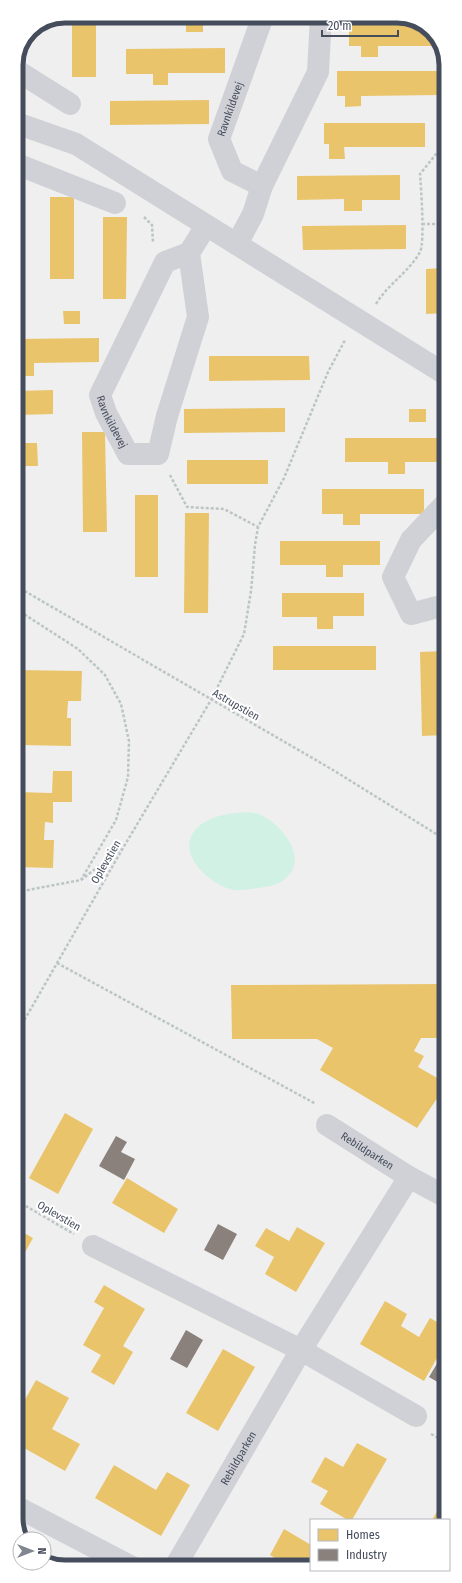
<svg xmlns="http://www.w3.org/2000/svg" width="462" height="1583" viewBox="0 0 462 1583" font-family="'Fira Sans Condensed',sans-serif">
  <rect width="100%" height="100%" fill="#f0efef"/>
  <!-- green -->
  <path fill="#d2f1e5" d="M 249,812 C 253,813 257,813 261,815 C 279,823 303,850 292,871 C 291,873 288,875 286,878 C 279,885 268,887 258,888 C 251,889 241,891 234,890 C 211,886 175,854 195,830 C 208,815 231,813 249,812 Z"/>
  <!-- homes -->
  <path fill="#e9c46a" d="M 72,16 L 96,16 L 96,77 L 72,77 Z
    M 137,16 L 236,16 L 236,22 L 203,22 L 203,32 L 186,32 L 186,23 L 137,23 Z
    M 349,22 L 416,22 L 430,28 L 440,46 L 378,46 L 378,57 L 361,57 L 361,46 L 349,46 Z
    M 225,48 L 225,73 L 168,73 L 168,85 L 153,85 L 153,74 L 126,74 L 126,49 Z
    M 337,71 L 441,71 L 441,95 L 361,96 L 361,106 L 345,107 L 345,96 L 337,96 Z
    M 209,100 L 209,124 L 110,125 L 110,101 Z
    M 324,123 L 425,123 L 425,147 L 344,147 L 345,159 L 329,159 L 329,144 L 324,144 Z
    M 400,175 L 400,200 L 362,200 L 362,211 L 344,211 L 344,199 L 297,200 L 297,176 Z
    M 16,180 L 22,180 L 22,262 L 16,262 Z
    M 50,197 L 74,197 L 74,279 L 50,279 Z
    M 103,217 L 127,217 L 126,299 L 103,299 Z
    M 406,225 L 406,249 L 303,250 L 302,226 Z
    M 445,268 L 445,313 L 426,314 L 426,269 Z
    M 63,311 L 80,311 L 80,324 L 64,324 Z
    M 99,338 L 99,362 L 34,363 L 34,376 L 17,376 L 16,339 Z
    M 209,356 L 309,356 L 310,380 L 209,381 Z
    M 53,390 L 53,414 L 19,415 L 19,429 L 16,429 L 16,391 Z
    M 285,408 L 285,432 L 184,433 L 184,409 Z
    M 409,409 L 426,409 L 426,422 L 409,422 Z
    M 82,432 L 105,432 L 107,532 L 83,532 Z
    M 345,438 L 445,438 L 445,462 L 405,462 L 405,474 L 388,474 L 388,462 L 345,462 Z
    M 16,443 L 37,443 L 38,466 L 16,466 Z
    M 187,460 L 268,460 L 268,484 L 187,484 Z
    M 322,489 L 424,489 L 424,514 L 360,514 L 360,525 L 343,525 L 343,514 L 322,514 Z
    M 135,495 L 158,495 L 158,577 L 135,577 Z
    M 185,513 L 209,513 L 208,613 L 184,613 Z
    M 280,541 L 380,541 L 380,565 L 343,565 L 343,577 L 326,577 L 326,565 L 280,565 Z
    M 282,593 L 364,593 L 364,616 L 333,616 L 333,629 L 317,629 L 317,617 L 282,617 Z
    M 273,646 L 376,646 L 376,670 L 273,670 Z
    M 444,651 L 445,735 L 422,736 L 420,652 Z
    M 16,670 L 82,671 L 81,701 L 68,701 L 67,718 L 71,718 L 71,746 L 21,745 L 21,753 L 16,753 Z
    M 53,771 L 72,771 L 72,802 L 53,802 L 53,823 L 45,822 L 44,840 L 54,840 L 53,868 L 17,867 L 16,792 L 52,793 Z
    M 446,984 L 446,1038 L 421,1038 L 414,1051 L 424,1056 L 418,1067 L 446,1083 L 446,1097 L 440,1094 L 417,1128 L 320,1070 L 333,1048 L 317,1039 L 232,1039 L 231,985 Z
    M 65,1113 L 93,1129 L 58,1194 L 29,1178 Z
    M 127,1178 L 178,1209 L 164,1233 L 112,1203 Z
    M 297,1227 L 325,1243 L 296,1292 L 265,1274 L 274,1257 L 255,1246 L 266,1228 L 289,1241 Z
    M 17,1229 L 33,1238 L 17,1267 Z
    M 104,1285 L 145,1309 L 123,1346 L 133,1352 L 114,1385 L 91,1372 L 101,1355 L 83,1345 L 104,1308 L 94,1302 Z
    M 385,1301 L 407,1314 L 401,1326 L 419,1337 L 430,1318 L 446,1327 L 446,1342 L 424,1381 L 360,1344 Z
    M 223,1349 L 255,1367 L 218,1431 L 186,1413 Z
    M 36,1380 L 69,1398 L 52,1429 L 80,1444 L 65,1471 L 17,1444 L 17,1414 Z
    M 357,1443 L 387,1459 L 352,1520 L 348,1520 L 320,1504 L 328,1491 L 311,1482 L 325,1457 L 343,1467 Z
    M 114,1465 L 156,1490 L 167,1472 L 190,1485 L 161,1536 L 95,1498 Z
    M 446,1496 L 446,1520 L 432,1520 Z
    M 284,1529 L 311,1545 L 311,1566 L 284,1566 L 286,1564 L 270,1555 Z"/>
  <!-- industry -->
  <path fill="#8a817c" d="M 116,1136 L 127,1142 L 121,1152 L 135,1159 L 124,1180 L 99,1166 Z
    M 218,1224 L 237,1234 L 223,1260 L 204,1250 Z
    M 186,1330 L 203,1340 L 187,1368 L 170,1359 Z
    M 441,1357 L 446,1360 L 446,1387 L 429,1377 Z"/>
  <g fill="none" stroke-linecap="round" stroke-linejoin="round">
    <!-- path -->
    <path stroke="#bac6c5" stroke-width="2.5" stroke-dasharray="3 2" stroke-linecap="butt" d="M 144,217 L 152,225 L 153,243
      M 422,224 L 445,224
      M 439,224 L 439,267
      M 376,304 C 388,284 409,272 420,252 C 425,243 421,187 420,174 L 445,143
      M 170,475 L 187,507 L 224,509 L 258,527
      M 16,586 L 333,770 L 446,840
      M 16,609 L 78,649 L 105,675 L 121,704 L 129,741 L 128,777 L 116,820 L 81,880
      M 17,892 L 81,880 L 121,849
      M 57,963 L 316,1104
      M 17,1033 L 123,848 L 211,700 L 244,634 L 251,591 L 255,545 L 258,527 L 284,478 L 328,372 L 345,340
      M 17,1201 L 74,1234
      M 431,1434 L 446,1442"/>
    <!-- minor -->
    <g stroke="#d0d1d6" stroke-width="22">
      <path d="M 16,70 L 70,104"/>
      <path d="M 16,123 L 76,144 L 445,374"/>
      <path d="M 16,165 L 19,165 L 115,203"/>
      <path id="s1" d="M 262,186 L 232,171 L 219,139 L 263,16"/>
      <path d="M 237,244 L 253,214 L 262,186 L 318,72 L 321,16"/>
      <path id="s2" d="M 189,253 L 165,262 L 100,395 L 106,413 L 128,454 L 158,454 L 167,416 L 198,317 L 189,253 L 206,226"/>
      <path d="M 445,504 L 411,540 L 393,577 L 411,614 L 445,605"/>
      <path id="s3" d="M 327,1125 L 409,1177 L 446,1197"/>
      <path d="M 93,1246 L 301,1350 L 416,1416"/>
      <path d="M 17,1507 L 132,1567"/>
      <path id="s4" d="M 175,1567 L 301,1350 L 409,1177"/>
    </g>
  </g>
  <g text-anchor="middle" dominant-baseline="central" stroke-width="4" stroke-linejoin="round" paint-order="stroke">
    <!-- street labels -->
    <g font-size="11" fill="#454d5d" stroke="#fff">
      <text stroke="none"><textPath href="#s1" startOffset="100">Ravnkildevej</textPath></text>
      <text stroke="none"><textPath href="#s2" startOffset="203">Ravnkildevej</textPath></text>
      <text transform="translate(236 705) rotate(30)">Astrupstien</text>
      <text transform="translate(106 862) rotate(-60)">Oplevstien</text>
      <text stroke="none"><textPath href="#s3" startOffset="48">Rebildparken</textPath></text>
      <text transform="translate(59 1216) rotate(30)">Oplevstien</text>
      <text stroke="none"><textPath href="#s4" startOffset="126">Rebildparken</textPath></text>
    </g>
  </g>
  <!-- crop -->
  <path d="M0 0H462V1583H0ZM65 23H397A42 42 0 0 1 439 65V1518A42 42 0 0 1 397 1560H65A42 42 0 0 1 23 1518V65A42 42 0 0 1 65 23Z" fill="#fff" fill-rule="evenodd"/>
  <path fill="none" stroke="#454d5d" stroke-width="5" d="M65 23H397A42 42 0 0 1 439 65V1518A42 42 0 0 1 397 1560H65A42 42 0 0 1 23 1518V65A42 42 0 0 1 65 23Z"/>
  <!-- legend -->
  <rect x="310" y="1519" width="140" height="52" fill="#ffffff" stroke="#b5b8be"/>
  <rect x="318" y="1529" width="20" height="12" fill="#e9c46a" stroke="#b5b8be"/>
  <text x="346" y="1539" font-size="12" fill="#454d5d">Homes</text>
  <rect x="318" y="1549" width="20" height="12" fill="#8a817c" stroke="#b5b8be"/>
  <text x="346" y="1559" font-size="12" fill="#454d5d">Industry</text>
  <!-- north arrow -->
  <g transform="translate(32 1551) rotate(90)"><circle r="19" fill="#ffffff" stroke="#b5b8be"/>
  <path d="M0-3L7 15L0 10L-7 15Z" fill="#818690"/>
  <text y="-6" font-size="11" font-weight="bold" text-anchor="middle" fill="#454d5d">N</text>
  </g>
  <!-- scale -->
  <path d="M322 30v6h76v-6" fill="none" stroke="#454d5d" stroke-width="2"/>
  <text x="328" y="30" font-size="12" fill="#454d5d" stroke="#ffffff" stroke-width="3" paint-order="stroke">20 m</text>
</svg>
